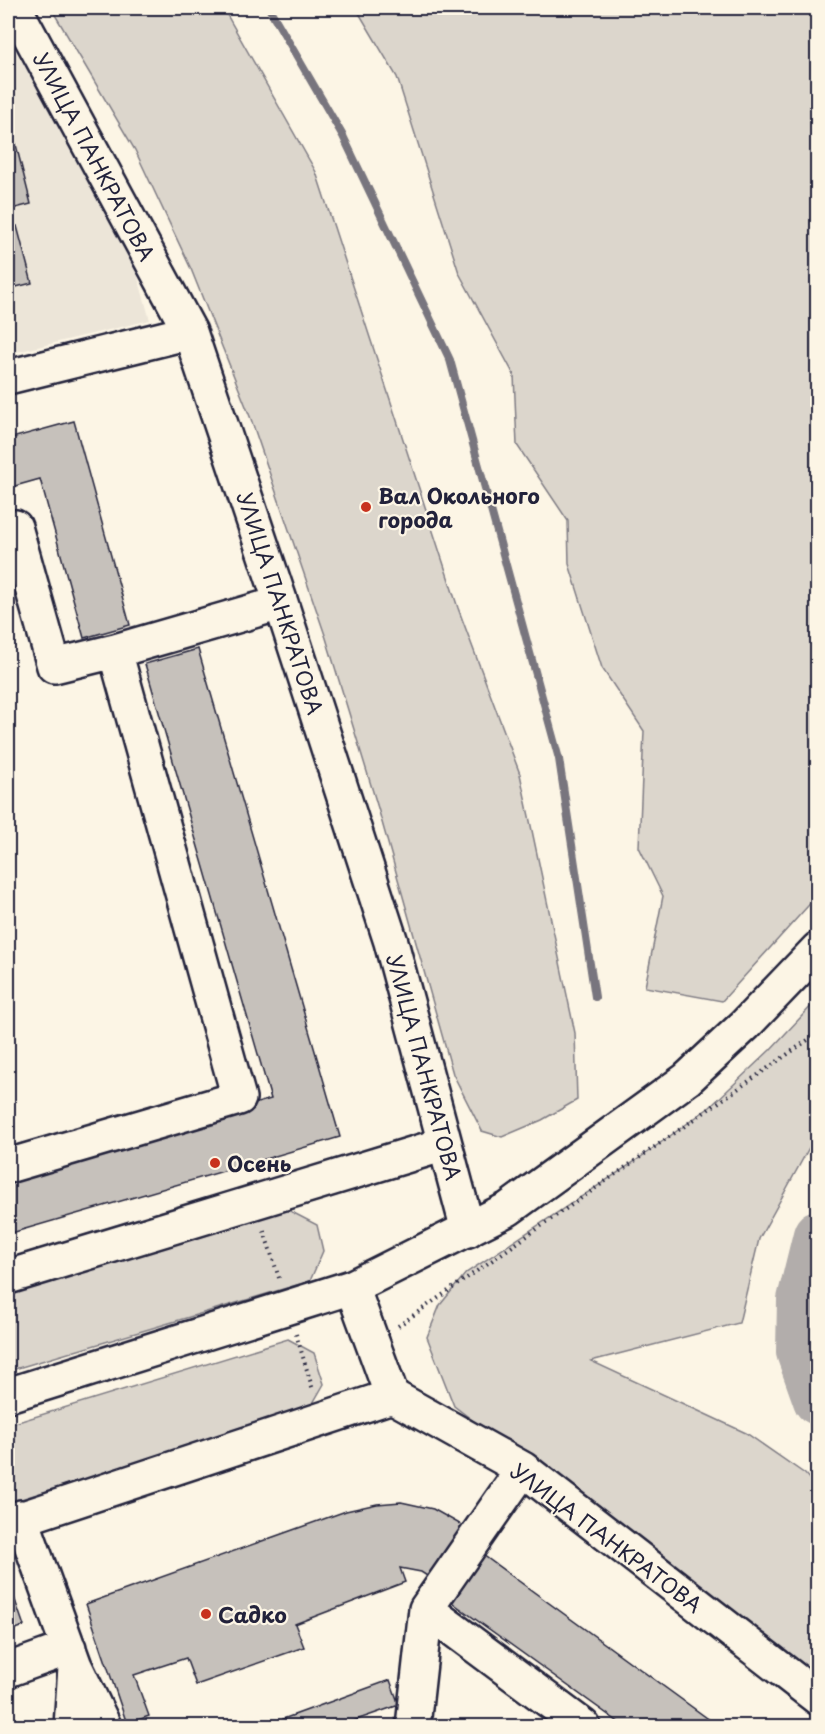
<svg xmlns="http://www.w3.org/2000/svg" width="825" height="1734" viewBox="0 0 825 1734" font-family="'Playpen Sans',sans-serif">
  <rect width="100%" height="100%" fill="#fcf5e5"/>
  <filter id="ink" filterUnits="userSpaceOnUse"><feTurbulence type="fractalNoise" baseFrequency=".0167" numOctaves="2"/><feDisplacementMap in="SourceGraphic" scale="12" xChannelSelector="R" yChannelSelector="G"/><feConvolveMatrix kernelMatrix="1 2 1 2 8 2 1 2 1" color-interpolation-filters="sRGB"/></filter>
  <g filter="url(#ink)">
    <!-- built -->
    <path fill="#ece5d8" d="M 8,39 L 125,231 L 150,320 L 8,354 Z"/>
    <!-- green -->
    <path fill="#dcd6cc" stroke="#7f7c84" stroke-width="1.5" d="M 51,8 L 223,8 L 316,172 L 458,608 L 520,774 L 575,1033 L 577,1100 L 542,1120 L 502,1137 L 482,1131 L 453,1074 L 378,808 L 326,638 L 251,419 L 191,269 L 135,150 Z
      M 356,8 L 817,8 L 817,896 L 722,1001 L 645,987 L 663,896 L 639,847 L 644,731 L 602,668 L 569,564 L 568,521 L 517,445 L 514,375 L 459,273 L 397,77 Z
      M 817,1000 L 817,1133 L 759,1239 L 739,1323 L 591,1361 L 746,1433 L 805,1474 L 817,1488 L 817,1677 L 711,1604 L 454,1406 L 427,1337 L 440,1305 L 466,1273 L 634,1162 L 710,1107 L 770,1050 Z
      M 288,1210 L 317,1225 L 323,1251 L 310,1281 L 8,1371 L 8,1294 Z
      M 288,1339 L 314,1353 L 324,1384 L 309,1410 L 8,1503 L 8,1425 Z"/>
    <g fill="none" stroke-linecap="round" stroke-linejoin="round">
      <!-- stream -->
      <path stroke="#78757e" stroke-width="8" d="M 269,8 L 343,136 L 450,360 L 559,759 L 595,997"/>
      <!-- river -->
      <path stroke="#b2adab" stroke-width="50" d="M 818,1235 L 802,1300 L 801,1352 L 818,1400"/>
    </g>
    <!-- building -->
    <path fill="#c6c1bb" stroke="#22223b" stroke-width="1.5" d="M 8,113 L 31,204 L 8,210 Z
      M 17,226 L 32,283 L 8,289 L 8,228 Z
      M 74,421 L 130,625 L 84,638 L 40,479 L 8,488 L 8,439 Z
      M 198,649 L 340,1137 L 8,1234 L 8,1176 L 271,1099 L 145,664 Z
      M 401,1502 L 433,1509 L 474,1532 L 438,1583 L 421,1572 L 400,1568 L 405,1582 L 295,1624 L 304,1647 L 196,1685 L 186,1658 L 134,1675 L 149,1716 L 127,1724 L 86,1604 L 346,1511 L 377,1504 Z
      M 472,1547 L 718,1726 L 624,1726 L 439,1593 Z
      M 8,1580 L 24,1626 L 8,1632 Z
      M 390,1680 L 399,1705 L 339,1726 L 286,1726 L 283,1719 Z"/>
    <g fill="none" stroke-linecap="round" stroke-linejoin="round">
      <defs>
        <path id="minor" d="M 15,8 L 190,332 L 281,603 L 391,942 L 468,1230
          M 8,377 L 190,332
          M 8,529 L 15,527 L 54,666 L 115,651 L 239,1098 L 8,1166
          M 115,651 L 281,603
          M 8,1277 L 445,1144
          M 352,1287 L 392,1396 L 523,1469 L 818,1698
          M 21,1517 L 75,1666 L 104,1726
          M 8,1523 L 392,1396
          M 426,1609 L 583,1726
          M 8,1670 L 69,1648
          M 71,1726 L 75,1668
          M 413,1726 L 426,1609 L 523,1469"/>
        <path id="major" d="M 8,1395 L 352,1287 L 508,1209 L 687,1079 L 745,1025 L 818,949"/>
      </defs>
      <!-- minor casing -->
      <use href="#minor" stroke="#22223b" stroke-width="38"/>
      <!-- major casing -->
      <use href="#major" stroke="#22223b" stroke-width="38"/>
      <!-- path -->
      <path stroke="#22223b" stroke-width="4" stroke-dasharray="1.5 4.5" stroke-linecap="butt" d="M 264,1231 L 279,1278
        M 398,1326 L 818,1033
        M 296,1334 L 313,1390"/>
      <!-- minor -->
      <use href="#minor" stroke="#fcf5e5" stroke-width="33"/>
      <!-- major -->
      <use href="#major" stroke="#fcf5e5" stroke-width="33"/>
    </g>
  </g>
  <!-- markers -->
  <g fill="#c8321e" stroke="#fcf5e5" stroke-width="2">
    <circle cx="366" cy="507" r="6"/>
    <circle cx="215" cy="1163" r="6"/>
    <circle cx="206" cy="1614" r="6"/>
  </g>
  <g text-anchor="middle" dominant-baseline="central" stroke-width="4.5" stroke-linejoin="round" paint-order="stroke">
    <!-- street labels -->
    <g font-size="21" fill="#22223b" stroke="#fcf5e5">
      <text transform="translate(95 156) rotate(62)">УЛИЦА ПАНКРАТОВА</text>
      <text transform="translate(281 603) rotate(72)">УЛИЦА ПАНКРАТОВА</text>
      <text transform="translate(425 1067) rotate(75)">УЛИЦА ПАНКРАТОВА</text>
      <text transform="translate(607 1537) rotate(37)">УЛИЦА ПАНКРАТОВА</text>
    </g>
    <!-- poi labels -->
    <g font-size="21" font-weight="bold" fill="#22223b" stroke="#fcf5e5" text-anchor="start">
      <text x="378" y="495">Вал Окольного<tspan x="378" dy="24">города</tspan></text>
      <text x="227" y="1163">Осень</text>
      <text x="218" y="1614">Садко</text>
    </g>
  </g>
  <!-- margin -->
  <rect width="825" height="1734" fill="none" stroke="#fcf5e5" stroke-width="30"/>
  <rect x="15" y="15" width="795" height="1704" fill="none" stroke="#22223b" stroke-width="2" filter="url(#ink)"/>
</svg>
